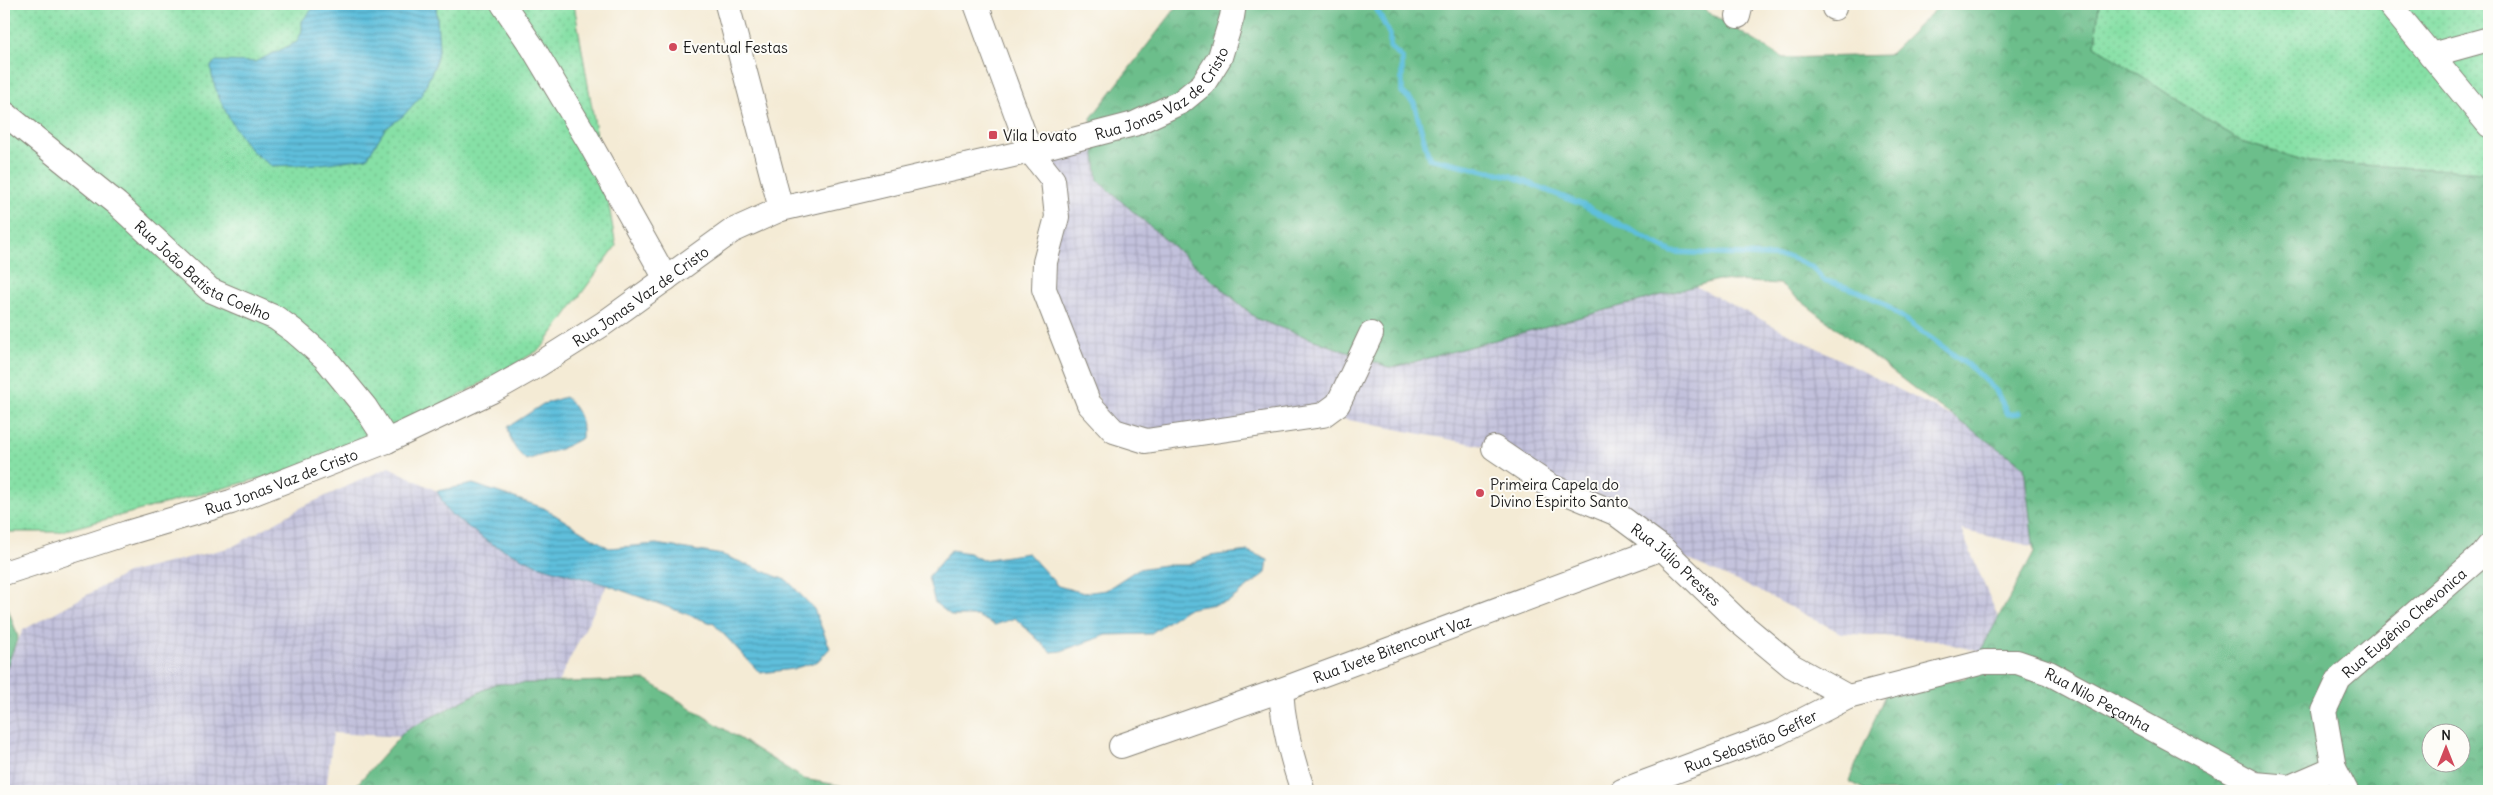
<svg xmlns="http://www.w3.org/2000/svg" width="2493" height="795" viewBox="0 0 2493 795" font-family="Delius,sans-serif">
  <defs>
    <pattern id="industrial-grid" width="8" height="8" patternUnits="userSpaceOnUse" patternTransform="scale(1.25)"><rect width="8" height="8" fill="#c2c1dc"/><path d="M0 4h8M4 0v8" fill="none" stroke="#a6a5bc"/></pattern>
    <pattern id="grass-dots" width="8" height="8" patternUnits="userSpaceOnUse" patternTransform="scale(1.25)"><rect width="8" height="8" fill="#86e0a6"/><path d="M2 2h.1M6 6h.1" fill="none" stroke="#73c08e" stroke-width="1.8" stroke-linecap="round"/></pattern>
    <pattern id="forest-crowns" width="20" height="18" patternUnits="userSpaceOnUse" patternTransform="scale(1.25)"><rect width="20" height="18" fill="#6cbe8b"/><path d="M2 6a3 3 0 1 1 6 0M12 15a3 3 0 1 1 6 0" fill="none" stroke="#589a71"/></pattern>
    <pattern id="water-rules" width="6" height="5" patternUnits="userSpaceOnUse" patternTransform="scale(1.25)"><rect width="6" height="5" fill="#5ebfdc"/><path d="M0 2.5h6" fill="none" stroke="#4d9ab2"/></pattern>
  </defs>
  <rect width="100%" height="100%" fill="#fdfcf7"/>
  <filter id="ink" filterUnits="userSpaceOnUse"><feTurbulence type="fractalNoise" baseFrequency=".02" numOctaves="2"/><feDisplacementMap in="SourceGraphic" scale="10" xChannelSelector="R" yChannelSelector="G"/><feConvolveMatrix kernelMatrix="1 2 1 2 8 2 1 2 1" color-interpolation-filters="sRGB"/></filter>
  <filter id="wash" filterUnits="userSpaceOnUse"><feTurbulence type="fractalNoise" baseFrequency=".0096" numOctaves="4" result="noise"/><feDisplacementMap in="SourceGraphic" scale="20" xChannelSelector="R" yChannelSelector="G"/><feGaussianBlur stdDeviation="1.12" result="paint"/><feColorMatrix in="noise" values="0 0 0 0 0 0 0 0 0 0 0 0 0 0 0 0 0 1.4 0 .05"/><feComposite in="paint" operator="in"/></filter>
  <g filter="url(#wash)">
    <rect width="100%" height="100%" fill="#f4ebd5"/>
    <!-- industrial -->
    <path fill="url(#industrial-grid)" d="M 1203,84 L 1473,173 L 1953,417 L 2088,497 L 2053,551 L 1961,530 L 2017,662 L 1936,640 L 1841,633 L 1757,590 L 1662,548 L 1494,448 L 1323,415 L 1146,441 L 1114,431 L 1044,289 L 1057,217 L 1030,151 Z
      M 389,467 L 437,491 L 488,542 L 537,565 L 607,585 L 527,744 L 333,733 L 326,791 L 4,791 L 4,669 L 23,630 L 127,573 L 232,547 L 304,506 Z"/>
    <!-- grass -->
    <path fill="url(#grass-dots)" stroke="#517e61" d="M 4,4 L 574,4 L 616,246 L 541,349 L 360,452 L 58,532 L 4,532 Z
      M 2099,4 L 2489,4 L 2489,176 L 2485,172 L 2310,162 L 2241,142 L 2095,46 Z"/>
    <!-- forest -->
    <path fill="url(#forest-crowns)" stroke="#446d54" fill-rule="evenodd" d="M 1179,4 L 1695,4 L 1783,58 L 1889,55 L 1941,4 L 2099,4 L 2095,46 L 2241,142 L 2310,162 L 2485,172 L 2489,176 L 2489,791 L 1867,791 L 1849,781 L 1887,690 L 1966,678 L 2034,552 L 2024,466 L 1924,396 L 1779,284 L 1718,280 L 1391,368 L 1257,319 L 1098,181 L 1091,118 ZM 2430,732 L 2460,732 L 2460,762 L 2430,762 Z
      M 4,597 L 18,637 L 4,674 Z
      M 646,680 L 804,779 L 871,791 L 351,791 L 405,731 L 495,684 Z"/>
    <!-- water -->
    <path fill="url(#water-rules)" stroke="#3d6e7c" d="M 323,4 L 436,4 L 439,47 L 435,65 L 421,96 L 403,116 L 385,129 L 367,158 L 321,164 L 272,166 C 265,161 257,156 251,150 C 235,132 211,90 211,66 L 216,61 L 255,62 L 297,42 L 302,31 L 302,21 L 314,7 Z
      M 565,397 C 579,409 583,420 582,438 L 561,449 L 526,460 C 515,450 510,442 508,427 L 543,404 Z
      M 473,484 L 544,508 L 609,548 L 656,544 L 723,555 L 788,581 L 814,609 L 830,648 L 818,661 L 793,669 L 760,673 L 714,624 L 607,585 L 537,565 L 488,542 L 448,512 L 437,491 Z
      M 951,550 L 969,553 L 982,560 L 1028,553 L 1058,586 L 1084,593 L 1106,590 L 1138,569 L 1165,565 L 1188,565 L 1210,556 L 1248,551 L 1268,560 L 1266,573 L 1228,602 L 1186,609 L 1150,634 L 1107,635 L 1061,651 L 1051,652 L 1015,618 L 995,625 L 977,616 L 952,616 L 935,603 L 928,577 Z"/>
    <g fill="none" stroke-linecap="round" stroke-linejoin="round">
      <!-- stream -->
      <path stroke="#5ebfdc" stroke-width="5.5" d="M 1374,4 L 1390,35 L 1390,47 L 1402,58 L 1402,92 L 1414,103 L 1429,158 L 1511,176 L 1583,205 L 1672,252 L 1790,257 L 1813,268 L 1824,280 L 1858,291 L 1881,302 L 1973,369 L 1996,391 L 2008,414 L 2019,413
        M 2056,791 L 2057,787"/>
    </g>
  </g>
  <g filter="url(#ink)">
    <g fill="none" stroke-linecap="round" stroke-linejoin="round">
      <defs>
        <g id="minor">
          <path d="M 503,4 L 533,48 L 588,140 L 666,279"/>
          <path d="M 727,4 L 781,209"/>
          <path d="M 976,4 L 1030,151 L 1053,180 L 1057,217 L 1045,262 L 1044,289 L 1089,404 L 1114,431 L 1146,441 L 1323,415 L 1338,404 L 1371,334"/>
          <path d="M 1833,4 L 1834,8"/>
          <path d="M 2389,4 L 2489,125"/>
          <path d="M 1738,16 L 1741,4"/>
          <path d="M 2431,55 L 2489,39"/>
          <path id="s1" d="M 4,113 L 117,204 L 210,290 L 276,318 L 294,331 L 325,358 L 365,407 L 387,441"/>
          <path id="s2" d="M 1494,448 L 1550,486 L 1615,513 L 1662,548 L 1738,621 L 1792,666 L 1848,697"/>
          <path id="s3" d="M 4,573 L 127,533 L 231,502 L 387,441 L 492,391 L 538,365 L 603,324 L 732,231 L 781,209 L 1030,151 L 1134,124 L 1181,102 L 1203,84 L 1220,57 L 1232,17 L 1234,4"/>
          <path d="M 1281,690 C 1283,726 1291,757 1303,791"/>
          <path id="s4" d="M 1121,746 L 1281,690 L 1662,548"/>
          <path id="s5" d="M 1622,791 L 1778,733 L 1848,697 L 1984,662 L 2017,662 L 2049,673 L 2255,784 L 2290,787 L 2334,768"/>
          <path id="s6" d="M 2346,791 L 2334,768 L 2324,711 L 2339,679 L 2481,556 L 2489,546"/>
        </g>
      </defs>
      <!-- minor casing -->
      <use href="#minor" stroke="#888478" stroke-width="26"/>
      <!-- minor -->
      <use href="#minor" stroke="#fff" stroke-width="24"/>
    </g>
  </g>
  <!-- markers -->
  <g fill="#d1495b" stroke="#fdfcf7" stroke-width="2">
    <circle cx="673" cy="47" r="5"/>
    <rect x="988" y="130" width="10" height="10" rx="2.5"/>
    <circle cx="1480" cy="493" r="5"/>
  </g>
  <g text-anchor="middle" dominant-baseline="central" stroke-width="4" stroke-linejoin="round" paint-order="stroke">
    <!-- poi labels -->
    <g font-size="15" fill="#1c1c1c" stroke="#fdfcf7" text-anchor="start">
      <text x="683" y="47">Eventual Festas</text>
      <text x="1003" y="135">Vila Lovato</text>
      <text x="1490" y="484">Primeira Capela do<tspan x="1490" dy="17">Divino Espirito Santo</tspan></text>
    </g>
    <!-- street labels -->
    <g font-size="15" fill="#1c1c1c" stroke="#fdfcf7">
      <text stroke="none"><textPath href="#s3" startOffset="1268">Rua Jonas Vaz de Cristo</textPath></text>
      <text stroke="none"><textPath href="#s1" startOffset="255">Rua João Batista Coelho</textPath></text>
      <text stroke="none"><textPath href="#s3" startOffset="698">Rua Jonas Vaz de Cristo</textPath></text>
      <text stroke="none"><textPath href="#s3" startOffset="292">Rua Jonas Vaz de Cristo</textPath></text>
      <text stroke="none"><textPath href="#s2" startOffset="218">Rua Júlio Prestes</textPath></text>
      <text stroke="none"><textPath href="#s6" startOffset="205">Rua Eugênio Chevonica</textPath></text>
      <text stroke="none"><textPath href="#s4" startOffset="288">Rua Ivete Bitencourt Vaz</textPath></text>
      <text stroke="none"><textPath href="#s5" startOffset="508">Rua Nilo Peçanha</textPath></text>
      <text stroke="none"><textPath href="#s5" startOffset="138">Rua Sebastião Geffer</textPath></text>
    </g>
  </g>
  <!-- margin -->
  <rect width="2493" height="795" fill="none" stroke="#fdfcf7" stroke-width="20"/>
  <!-- north arrow -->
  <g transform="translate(2446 748)"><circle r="24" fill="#fdfcf7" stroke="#a3a29f"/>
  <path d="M0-4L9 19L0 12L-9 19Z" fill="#d1495b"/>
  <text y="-8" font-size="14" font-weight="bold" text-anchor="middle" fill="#1c1c1c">N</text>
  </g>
</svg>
